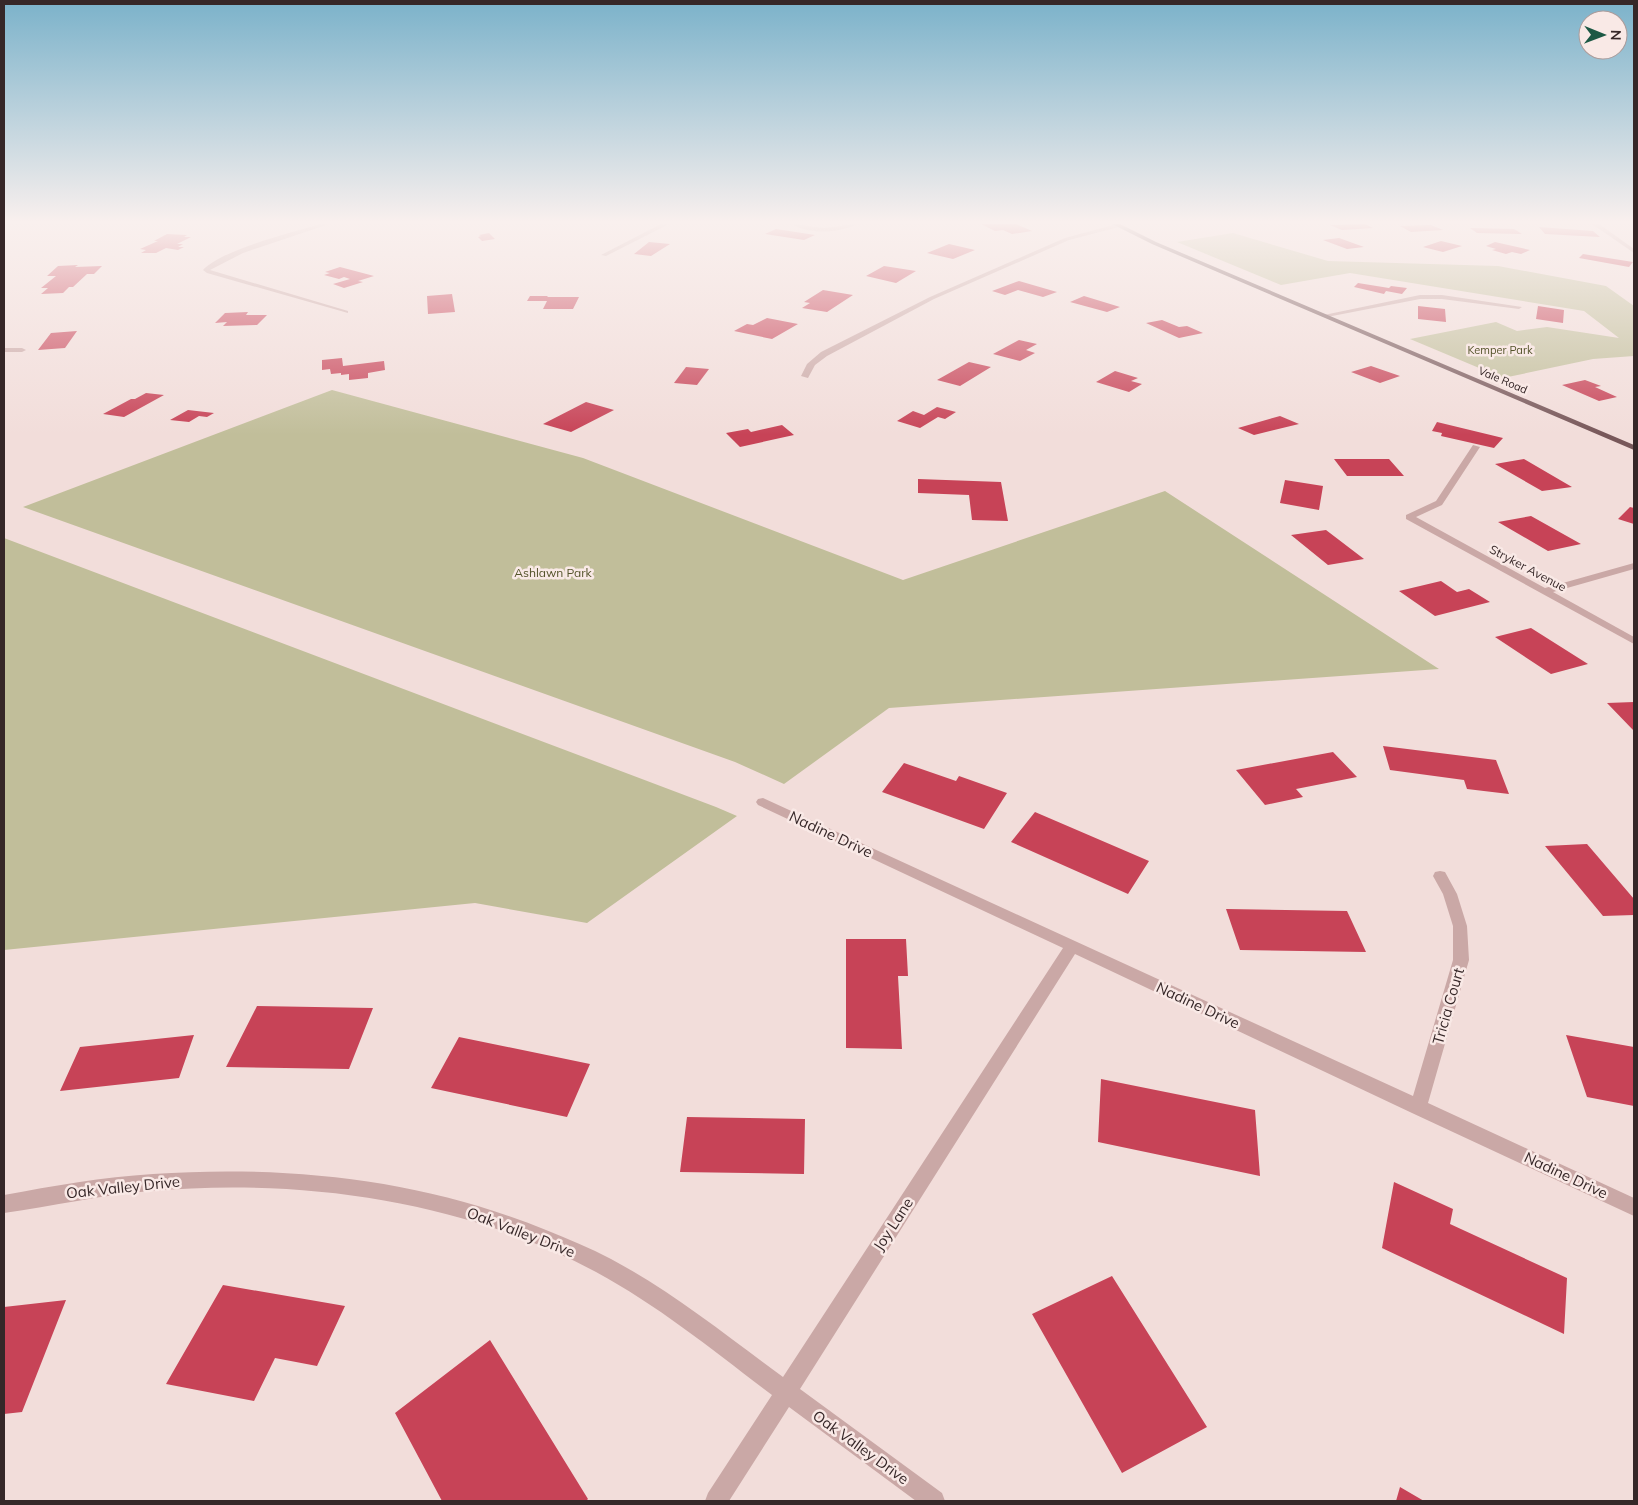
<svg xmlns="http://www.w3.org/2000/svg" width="1638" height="1505" viewBox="0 0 1638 1505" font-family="Mulish,sans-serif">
  <rect width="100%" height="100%" fill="#f2ddda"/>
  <!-- green -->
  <path fill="#c1be9a" d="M 1233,233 L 1328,261 L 1498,266 L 1606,286 L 1634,306 L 1634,356 L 1593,359 L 1503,378 L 1410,339 L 1496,322 L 1517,331 L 1547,327 L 1619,338 L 1584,311 L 1350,273 L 1281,285 L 1177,242 Z
    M 332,390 L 583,458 L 903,580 L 1165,491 L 1439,669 L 889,708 L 784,784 L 735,762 L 23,507 Z
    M 4,538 L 716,807 L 737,816 L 587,923 L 475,903 L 4,950 Z"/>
  <!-- building -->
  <path fill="#c74357" d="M 981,224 L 1016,224 L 1032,231 L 1012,234 L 1003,230 L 995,231 Z
    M 1365,224 L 1373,228 L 1342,230 L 1330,225 Z
    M 1431,225 L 1443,230 L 1411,232 L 1400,226 Z
    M 1539,227 L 1593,231 L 1600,237 L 1545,234 Z
    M 1470,228 L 1514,229 L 1522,234 L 1477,233 Z
    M 776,229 L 815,235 L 804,240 L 765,234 Z
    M 489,233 L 495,239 L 482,241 L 478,237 L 481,236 L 479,235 Z
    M 167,234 L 187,235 L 184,237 L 191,237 L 177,244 L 183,244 L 178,247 L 184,247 L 178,250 L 166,248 L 156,253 L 141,253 L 146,250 L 140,249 L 158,241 L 154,241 Z
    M 1339,238 L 1364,247 L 1347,249 L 1323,240 Z
    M 1441,241 L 1462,246 L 1443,252 L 1423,247 Z
    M 649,242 L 670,244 L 651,256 L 634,254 Z
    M 1495,242 L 1530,250 L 1521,254 L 1512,252 L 1506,254 L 1492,250 L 1496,249 L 1486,246 Z
    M 949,244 L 975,250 L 953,259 L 927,253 Z
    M 1583,254 L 1633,262 L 1629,267 L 1579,258 Z
    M 78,265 L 75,267 L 102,266 L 94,274 L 87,274 L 73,287 L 69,287 L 63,293 L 41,294 L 48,288 L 41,288 L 56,276 L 47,276 L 58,266 Z
    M 884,266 L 916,271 L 896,283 L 866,276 Z
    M 340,267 L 374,276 L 358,281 L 363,282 L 344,288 L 333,284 L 350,279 L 344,277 L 339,279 L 324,275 L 330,273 L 325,272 Z
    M 1019,281 L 1057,292 L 1043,297 L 1018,290 L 1005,295 L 992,291 Z
    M 1358,283 L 1389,288 L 1391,286 L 1407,288 L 1402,294 L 1386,291 L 1384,294 L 1354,287 Z
    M 823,290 L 853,295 L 827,312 L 802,308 L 810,303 L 804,302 Z
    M 452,294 L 455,312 L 428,314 L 427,296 Z
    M 530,296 L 548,296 L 547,297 L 579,297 L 573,309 L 543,309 L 547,301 L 527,301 Z
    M 1084,296 L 1120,307 L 1107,312 L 1070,302 Z
    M 1418,306 L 1445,309 L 1446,322 L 1418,319 Z
    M 1538,306 L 1564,310 L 1563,323 L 1536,319 Z
    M 248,312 L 246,315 L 267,315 L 257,325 L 223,326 L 227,322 L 215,323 L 225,313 Z
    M 767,318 L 798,324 L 772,339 L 734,331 L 747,324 L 753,325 Z
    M 1162,320 L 1179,327 L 1187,326 L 1203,333 L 1179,338 L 1146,323 Z
    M 77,331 L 65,348 L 38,350 L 51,333 Z
    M 1019,340 L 1037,344 L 1026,350 L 1035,353 L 1020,361 L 993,354 Z
    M 342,358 L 343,366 L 384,361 L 385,370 L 368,373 L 368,378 L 349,380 L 349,374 L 341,375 L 341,373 L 331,374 L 330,369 L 322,370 L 322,360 Z
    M 969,362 L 991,367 L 960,386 L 937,380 Z
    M 1371,366 L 1400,376 L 1380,383 L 1351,372 Z
    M 686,367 L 709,369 L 697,385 L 674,383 Z
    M 1115,371 L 1138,378 L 1131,381 L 1142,384 L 1129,392 L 1096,382 Z
    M 1585,380 L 1601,386 L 1595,387 L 1617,397 L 1599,401 L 1562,385 Z
    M 146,393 L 164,395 L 124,417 L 103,414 L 131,399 L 135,399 Z
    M 586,402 L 614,410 L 571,432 L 543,424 Z
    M 937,407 L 956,412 L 945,419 L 938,417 L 920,428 L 897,421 L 913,411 L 924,415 Z
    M 188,410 L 214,413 L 207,417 L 199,416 L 189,422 L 170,420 Z
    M 1280,416 L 1299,424 L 1254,435 L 1238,428 Z
    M 1437,422 L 1503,438 L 1494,448 L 1441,436 L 1442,433 L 1432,431 Z
    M 782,425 L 794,435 L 740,447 L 726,433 L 748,429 L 751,432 Z
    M 1334,459 L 1389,459 L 1404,476 L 1347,476 Z
    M 1524,459 L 1572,487 L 1542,491 L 1495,464 Z
    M 918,479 L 1001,482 L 1008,521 L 972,520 L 969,495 L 918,493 Z
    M 1285,480 L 1323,486 L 1319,510 L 1280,503 Z
    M 1630,507 L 1634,508 L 1634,524 L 1618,519 Z
    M 1531,516 L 1581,544 L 1548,551 L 1498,522 Z
    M 1326,530 L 1364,559 L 1328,565 L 1291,535 Z
    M 1441,581 L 1457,592 L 1469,589 L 1490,602 L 1435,616 L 1399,591 Z
    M 1531,628 L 1588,664 L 1551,674 L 1495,637 Z
    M 1634,702 L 1634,731 L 1607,703 Z
    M 1383,746 L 1496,760 L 1509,794 L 1467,789 L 1464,780 L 1390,770 Z
    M 1333,752 L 1357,777 L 1296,789 L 1303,797 L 1265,805 L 1236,770 Z
    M 904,763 L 956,781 L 959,776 L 1007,793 L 984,829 L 882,792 Z
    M 1035,812 L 1149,861 L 1128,894 L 1011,842 Z
    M 1587,844 L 1634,899 L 1634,915 L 1603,916 L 1545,846 Z
    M 1226,909 L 1347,911 L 1366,952 L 1240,950 Z
    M 846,939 L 906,939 L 908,976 L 898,976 L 902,1049 L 846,1048 Z
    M 257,1006 L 373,1008 L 349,1069 L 226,1067 Z
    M 194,1035 L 179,1078 L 60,1091 L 80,1047 Z
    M 1566,1035 L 1634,1047 L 1634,1106 L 1587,1097 Z
    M 459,1037 L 590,1064 L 567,1117 L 431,1088 Z
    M 1101,1079 L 1255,1110 L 1260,1176 L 1098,1142 Z
    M 687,1117 L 805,1119 L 804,1174 L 680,1172 Z
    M 1394,1182 L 1453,1209 L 1450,1224 L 1567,1278 L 1564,1334 L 1382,1248 Z
    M 1112,1276 L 1207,1427 L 1122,1473 L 1032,1314 Z
    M 223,1285 L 345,1306 L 317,1366 L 275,1358 L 254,1401 L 166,1384 Z
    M 66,1300 L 22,1412 L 4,1414 L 4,1307 Z
    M 490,1340 L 588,1499 L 586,1501 L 442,1501 L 395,1413 Z
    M 1400,1487 L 1424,1501 L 1396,1501 Z"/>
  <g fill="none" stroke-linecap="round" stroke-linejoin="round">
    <!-- minor -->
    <path fill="#caa8a6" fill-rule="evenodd" d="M 320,224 L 329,224 L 243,253 L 210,270 L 348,311 L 348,313 L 207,273 L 203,270 C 223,249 291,233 320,224 Z
      M 661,224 L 669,224 L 606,256 L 601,255 Z
      M 792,224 L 824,228 L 857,224 C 839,233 809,235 792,224 Z
      M 1117,224 L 1119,227 L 1069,240 L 934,299 L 827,356 L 815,365 L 808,378 L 801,376 L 807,364 L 821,352 L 930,297 L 1065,238 Z
      M 1592,224 L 1599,224 L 1634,249 L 1634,253 Z
      M 1420,295 L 1442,295 L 1522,307 L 1519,309 L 1442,299 L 1420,299 L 1327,317 L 1324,315 Z
      M 4,348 L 22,348 L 26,350 L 22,352 L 4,352 Z
      M 1473,445 L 1480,447 L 1442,505 L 1416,517 L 1545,588 L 1634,563 L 1634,569 L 1553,592 L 1634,637 L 1634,644 L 1406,519 L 1406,515 L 1436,501 Z
      M 763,798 L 1413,1096 L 1453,960 L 1453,926 L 1443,894 L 1433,876 L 1435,872 L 1440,871 L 1445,872 L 1457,894 L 1467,926 L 1469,960 L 1428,1103 L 1634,1198 L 1634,1216 L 1412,1113 L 1075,954 L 800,1389 L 942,1493 L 945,1501 L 916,1501 L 789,1407 L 729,1501 L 705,1501 L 708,1493 L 772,1395 C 715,1352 659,1306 596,1272 C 462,1200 301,1178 151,1191 C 101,1195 53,1206 4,1213 L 4,1195 C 53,1186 103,1177 153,1174 C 287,1165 421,1179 546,1230 C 568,1239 590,1248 611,1259 C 673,1292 727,1336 783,1377 L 1063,948 L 758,805 L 756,802 L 758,799 Z"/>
    <!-- major -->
    <path fill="#78585a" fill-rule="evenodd" d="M 1112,224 L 1120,224 L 1156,242 L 1634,445 L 1634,450 L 1152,244 Z"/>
  </g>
  <!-- sky -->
  <linearGradient id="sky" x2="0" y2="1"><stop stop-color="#7bb2ca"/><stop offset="0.51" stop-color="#f9f0ee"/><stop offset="1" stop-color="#f9f0ee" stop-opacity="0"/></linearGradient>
  <rect width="1638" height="435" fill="url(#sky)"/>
  <g text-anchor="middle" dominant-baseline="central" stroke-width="5" stroke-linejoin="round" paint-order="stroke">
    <!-- far-park labels -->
    <g font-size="11" fill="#54532a" stroke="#f9e9e6">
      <text x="1500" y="350">Kemper Park</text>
    </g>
    <!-- far-street labels -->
    <g font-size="11" fill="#362728" stroke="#f9e9e6">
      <text transform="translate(1503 380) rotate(23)">Vale Road</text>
    </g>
    <!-- street labels -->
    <g font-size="12" fill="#362728" stroke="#f9e9e6">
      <text transform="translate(1528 568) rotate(28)">Stryker Avenue</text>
    </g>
    <!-- park labels -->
    <g font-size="12" fill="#54532a" stroke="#f9e9e6">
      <text x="553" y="572">Ashlawn Park</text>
    </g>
    <!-- near-street labels -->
    <g font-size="15" fill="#362728" stroke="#f9e9e6">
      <text transform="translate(831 834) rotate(25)">Nadine Drive</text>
      <text transform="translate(1198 1005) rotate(25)">Nadine Drive</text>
      <text transform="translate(1448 1006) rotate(-74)">Tricia Court</text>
      <text transform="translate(1566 1175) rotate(25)">Nadine Drive</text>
      <text transform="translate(123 1187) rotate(-6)">Oak Valley Drive</text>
      <text transform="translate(893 1224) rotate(-57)">Joy Lane</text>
      <text transform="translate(521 1232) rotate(21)">Oak Valley Drive</text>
      <text transform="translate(861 1447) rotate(36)">Oak Valley Drive</text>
    </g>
  </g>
  <!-- border -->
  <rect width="1638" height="1505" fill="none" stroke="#362728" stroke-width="10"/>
  <!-- north arrow -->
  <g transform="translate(1603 35) rotate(91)"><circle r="24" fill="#f9e9e6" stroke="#ab9b9a"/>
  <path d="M0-4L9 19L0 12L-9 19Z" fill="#1c5844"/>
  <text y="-8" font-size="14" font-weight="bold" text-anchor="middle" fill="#362728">N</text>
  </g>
</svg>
